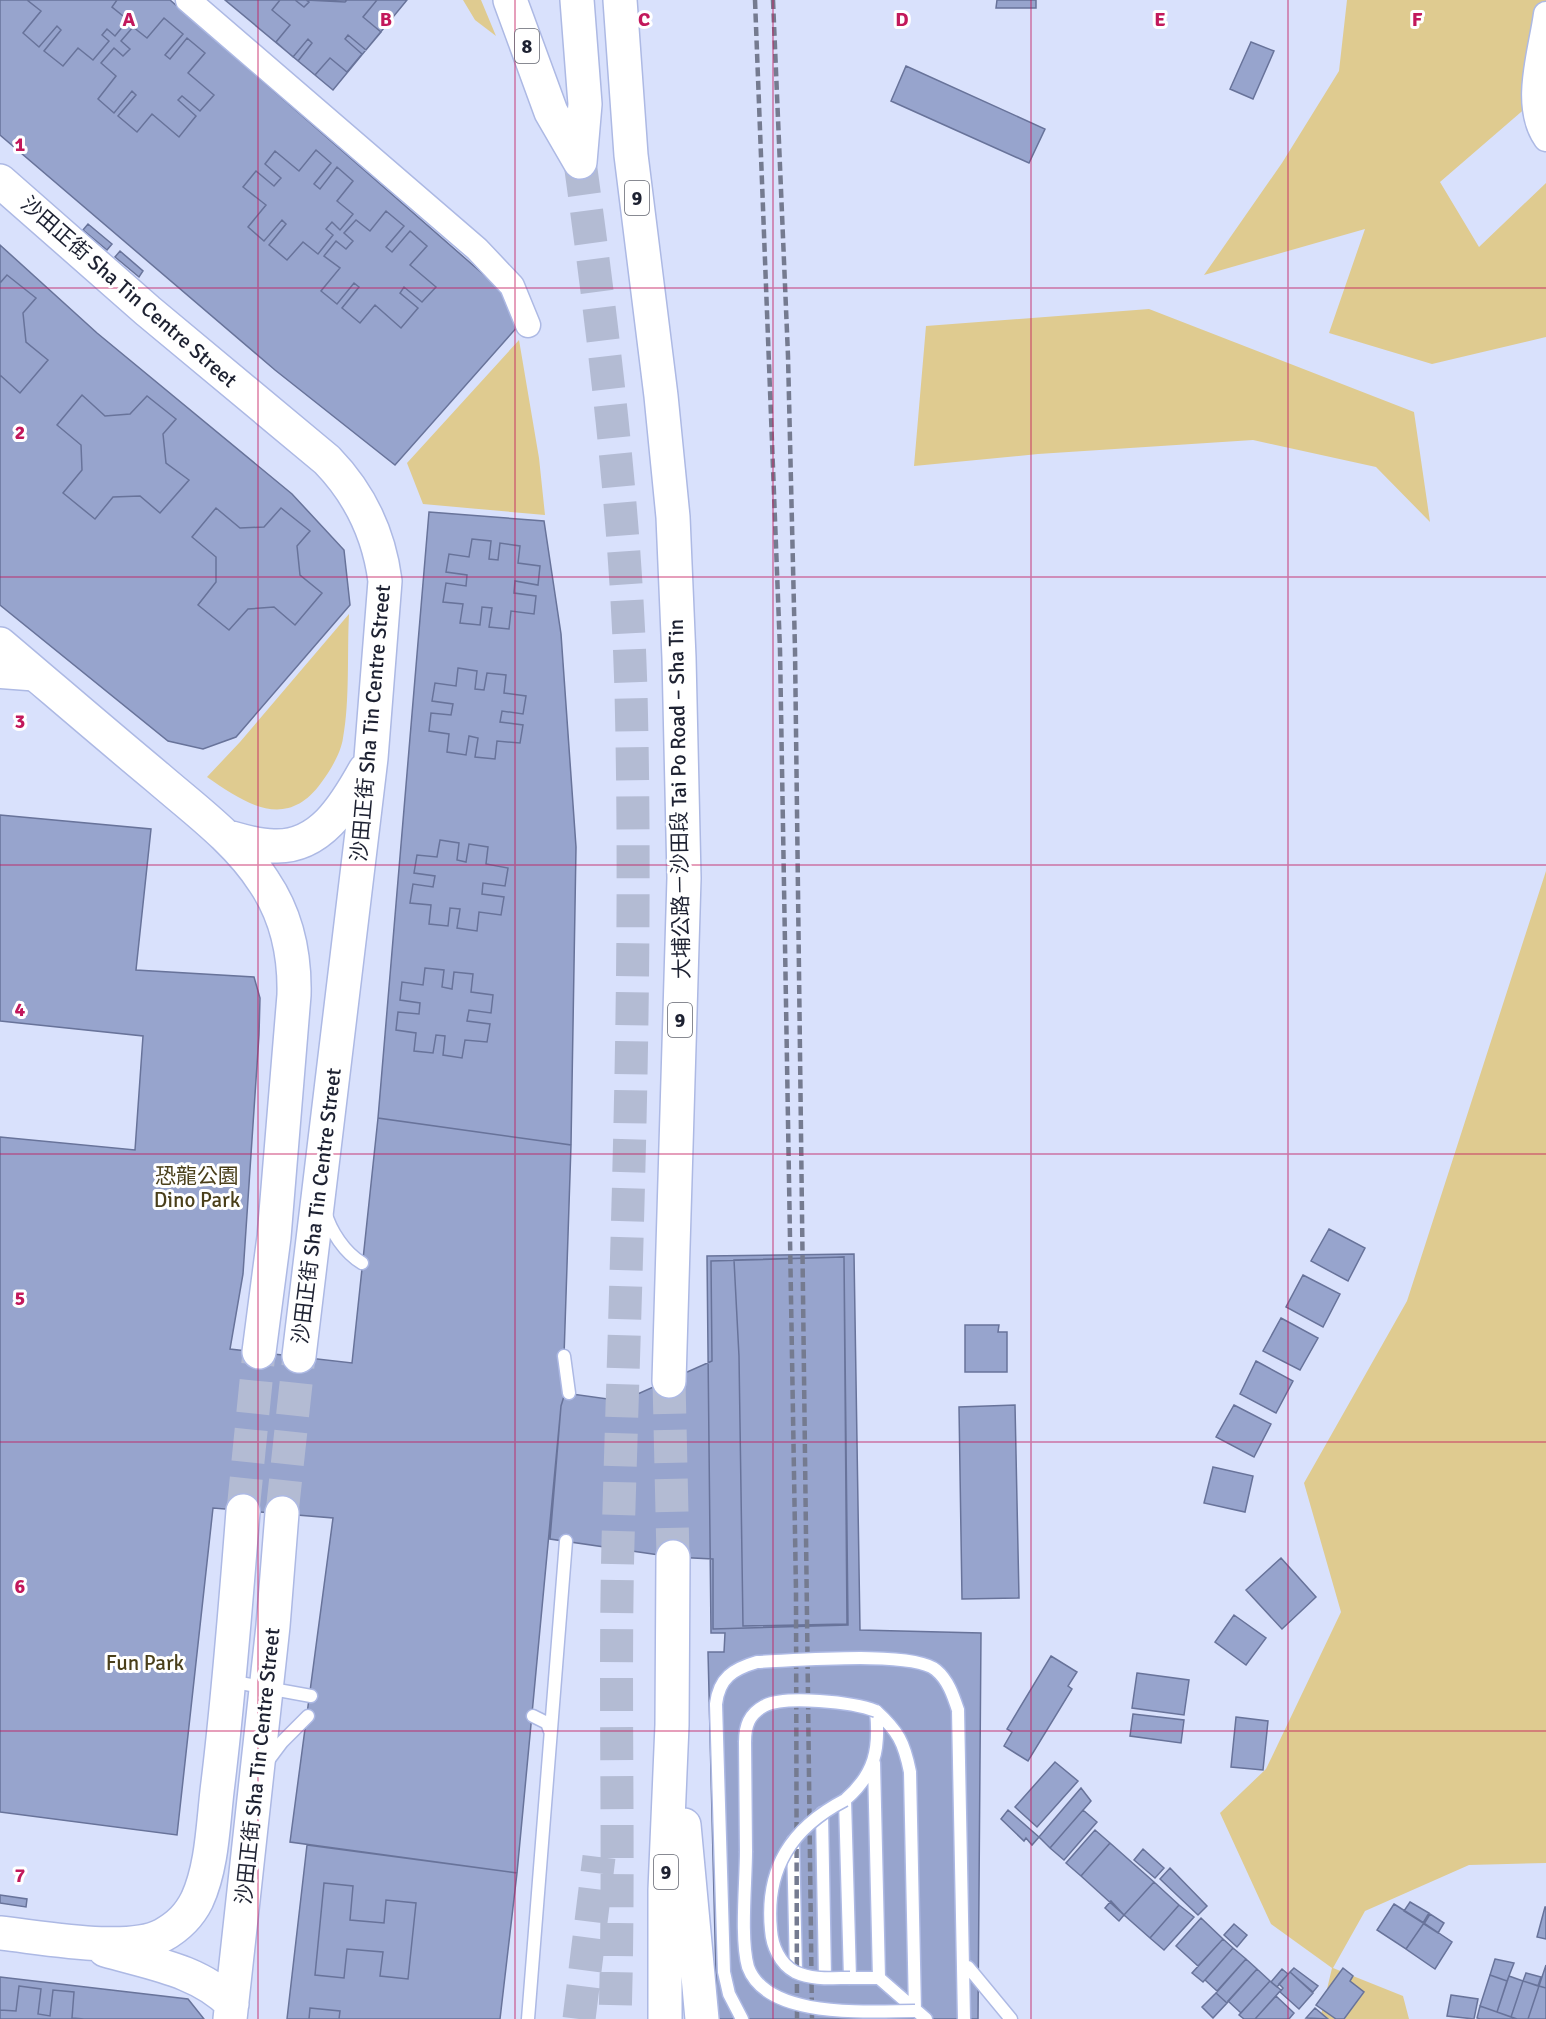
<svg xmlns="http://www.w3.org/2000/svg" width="1546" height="2019" viewBox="0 0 1546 2019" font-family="Signika,'Noto Sans TC',sans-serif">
  <rect width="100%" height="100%" fill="#d9e1fc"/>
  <!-- green -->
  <path fill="#dfcb90" d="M 463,0 L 481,0 L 496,36 L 475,20 Z
    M 1347,0 L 1546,0 L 1543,93 L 1440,182 L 1479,247 L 1546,183 L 1546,337 L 1432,364 L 1329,333 L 1365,229 L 1204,275 L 1282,163 L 1339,71 Z
    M 1149,309 L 1414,412 L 1430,522 L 1376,467 L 1253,440 L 1038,454 L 914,466 L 926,326 Z
    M 519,340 L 539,458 L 545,515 L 423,504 L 407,463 Z
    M 349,614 C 347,653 350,701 343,738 C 341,753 330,771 321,783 C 286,831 246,804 207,777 L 240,742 Z
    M 1546,871 L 1546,1863 L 1469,1865 L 1365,1911 L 1333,1968 L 1403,1996 L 1409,2019 L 1320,2019 L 1332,1968 L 1271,1924 L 1220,1813 L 1266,1769 L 1341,1612 L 1304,1483 L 1407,1301 Z"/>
  <!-- building -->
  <path fill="#97a4cd" stroke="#68739a" stroke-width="1.5" d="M 0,0 L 170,0 L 515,302 L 518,326 L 395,465 L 275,370 L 0,135 Z
    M 27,0 L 117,0 L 112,7 L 128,20 L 115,36 L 107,29 L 102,35 L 109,41 L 93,60 L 78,48 L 63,66 L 44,51 L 61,30 L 57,26 L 39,47 L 23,33 L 41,11 Z
    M 225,0 L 407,0 L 333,90 Z
    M 280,0 L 295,0 L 304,7 L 309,2 L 306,0 L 345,2 L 347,0 L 377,0 L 363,17 L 381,32 L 366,50 L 348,35 L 345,39 L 362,54 L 347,72 L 330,58 L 315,75 L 298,61 L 312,43 L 308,39 L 293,57 L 276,42 L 290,25 L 272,10 Z
    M 997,0 L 1036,0 L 1036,8 L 996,8 Z
    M 164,18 L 183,34 L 165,55 L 170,59 L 187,38 L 205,53 L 188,73 L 214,95 L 200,111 L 182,96 L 178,100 L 196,116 L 179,137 L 152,114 L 137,132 L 118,116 L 136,95 L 132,91 L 114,113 L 98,99 L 116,76 L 101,63 L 114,48 L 123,56 L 130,49 L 121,41 L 133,27 L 147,38 Z
    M 1251,42 L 1274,51 L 1253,99 L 1230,89 Z
    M 906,66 L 1045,129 L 1029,163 L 891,101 Z
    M 316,150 L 331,163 L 314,184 L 320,189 L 337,167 L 353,181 L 337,201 L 353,214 L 340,230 L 332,222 L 326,229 L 333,235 L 318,254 L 303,242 L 287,260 L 269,245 L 286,224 L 282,220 L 264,241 L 248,227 L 266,205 L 243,187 L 256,171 L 274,186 L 281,178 L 265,164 L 275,151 L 299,171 Z
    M 386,211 L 404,226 L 386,247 L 392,252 L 410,231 L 427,246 L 410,265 L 436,287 L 422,302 L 404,287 L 400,293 L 418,308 L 401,328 L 375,305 L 360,323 L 342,308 L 359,287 L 354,283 L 337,304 L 321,291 L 340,268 L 324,256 L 336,241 L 346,249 L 353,241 L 344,233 L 356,220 L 370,231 Z
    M 88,224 L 112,244 L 107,250 L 83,230 Z
    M 0,245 L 97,333 L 292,494 L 344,550 L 350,605 L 236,737 L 203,749 L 168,741 L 0,605 Z
    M 120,251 L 143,271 L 139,277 L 115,257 Z
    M 7,275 L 36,298 L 23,313 L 26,342 L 48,360 L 20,393 L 0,375 L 0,283 Z
    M 82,395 L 105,416 L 130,414 L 147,396 L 176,419 L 163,434 L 166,463 L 189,480 L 160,513 L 140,496 L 113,497 L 95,519 L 63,493 L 82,470 L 81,445 L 57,425 Z
    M 216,508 L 240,528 L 264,527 L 281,508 L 310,531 L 297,546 L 300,575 L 322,593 L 295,625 L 274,607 L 248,609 L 229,630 L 198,605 L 216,582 L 216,557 L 192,537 Z
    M 429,512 L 544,521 L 561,634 L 576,847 L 571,1145 L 378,1118 Z
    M 472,539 L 491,541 L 489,559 L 498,560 L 500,543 L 520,546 L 518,563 L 540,566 L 538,585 L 515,581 L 514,593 L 536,596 L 534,614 L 511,611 L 509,629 L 489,627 L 492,608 L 482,607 L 480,625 L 460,623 L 463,604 L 443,602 L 446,583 L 466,586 L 467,575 L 446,572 L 449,554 L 469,557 Z
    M 458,668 L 477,671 L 475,689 L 484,690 L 487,673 L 506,675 L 504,693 L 526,696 L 523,714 L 502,711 L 500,722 L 523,725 L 520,743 L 497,741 L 495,759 L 475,757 L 478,738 L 469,736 L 466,755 L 447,752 L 449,734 L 429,731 L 431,713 L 451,715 L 453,704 L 432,701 L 435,683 L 456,686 Z
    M 0,815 L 151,829 L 136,970 L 254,977 L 260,998 L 259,1035 L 243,1274 L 230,1349 L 352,1363 L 378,1118 L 571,1145 L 564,1356 L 565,1393 L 561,1406 L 517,1873 L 290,1842 L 333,1518 L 213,1508 L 177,1835 L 0,1812 L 0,1137 L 135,1150 L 143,1036 L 0,1021 Z
    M 440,840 L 459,843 L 457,860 L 466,862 L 469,844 L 488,847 L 486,864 L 508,868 L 505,886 L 483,883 L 482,894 L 504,897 L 501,915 L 479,912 L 477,931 L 457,928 L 460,909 L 450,908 L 448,926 L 429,924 L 431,905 L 410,903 L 413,884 L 433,887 L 435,876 L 414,873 L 417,855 L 437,857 Z
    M 425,968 L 444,970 L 442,987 L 452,989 L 454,972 L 473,974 L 471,992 L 493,995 L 491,1013 L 469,1010 L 467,1021 L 490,1024 L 487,1042 L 465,1040 L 462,1058 L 443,1055 L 445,1036 L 436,1035 L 433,1053 L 414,1051 L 416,1033 L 396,1030 L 398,1012 L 419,1014 L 420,1003 L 400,1000 L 402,982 L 423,985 Z
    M 1329,1229 L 1365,1248 L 1348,1281 L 1311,1261 Z
    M 854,1254 L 860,1630 L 981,1633 L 978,2019 L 717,2019 L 708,1652 L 724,1652 L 725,1633 L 711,1633 L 707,1256 Z
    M 844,1257 L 848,1625 L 713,1629 L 713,1559 L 673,1557 L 550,1539 L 561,1406 L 565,1393 L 622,1401 L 712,1361 L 711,1261 Z
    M 844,1257 L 847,1624 L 743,1626 L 739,1356 L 734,1260 Z
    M 1303,1275 L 1340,1294 L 1323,1327 L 1286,1307 Z
    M 1281,1318 L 1318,1338 L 1300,1370 L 1263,1351 Z
    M 965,1325 L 999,1325 L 998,1332 L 1007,1332 L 1007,1372 L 965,1372 Z
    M 1256,1361 L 1293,1381 L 1276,1413 L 1240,1394 Z
    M 1015,1405 L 1019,1598 L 962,1599 L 959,1407 Z
    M 1234,1405 L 1271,1424 L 1254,1457 L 1216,1437 Z
    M 1213,1467 L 1253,1476 L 1245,1512 L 1204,1503 Z
    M 1281,1558 L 1316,1597 L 1282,1629 L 1246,1590 Z
    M 1234,1615 L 1266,1638 L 1246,1665 L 1215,1642 Z
    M 1051,1656 L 1077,1672 L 1068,1686 L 1072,1689 L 1028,1761 L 1004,1746 L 1012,1732 L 1007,1729 Z
    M 1137,1673 L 1189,1680 L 1184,1715 L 1132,1708 Z
    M 1133,1714 L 1184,1720 L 1181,1743 L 1130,1736 Z
    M 1236,1717 L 1268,1721 L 1263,1770 L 1231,1767 Z
    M 1055,1762 L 1078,1781 L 1037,1827 L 1015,1807 Z
    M 1081,1788 L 1091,1801 L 1050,1848 L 1039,1837 Z
    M 1008,1810 L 1039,1837 L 1032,1845 L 1026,1838 L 1024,1841 L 1001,1819 Z
    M 1083,1810 L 1097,1822 L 1064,1860 L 1050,1848 Z
    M 1095,1830 L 1110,1843 L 1081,1876 L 1066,1863 Z
    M 1110,1843 L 1154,1882 L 1124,1915 L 1081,1876 Z
    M 307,1845 L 517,1873 L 500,2019 L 287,2019 Z
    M 1143,1849 L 1164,1868 L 1155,1878 L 1134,1860 Z
    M 1170,1868 L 1207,1906 L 1198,1915 L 1160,1879 Z
    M 1154,1882 L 1179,1905 L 1150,1938 L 1124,1915 Z
    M 324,1883 L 353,1886 L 350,1920 L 384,1923 L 386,1900 L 416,1903 L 408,1979 L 380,1976 L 383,1952 L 347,1949 L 344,1978 L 315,1975 Z
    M 0,1895 L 27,1899 L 26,1907 L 0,1903 Z
    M 1111,1901 L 1124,1915 L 1119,1921 L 1105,1908 Z
    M 1410,1902 L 1429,1913 L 1423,1923 L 1404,1911 Z
    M 1394,1904 L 1424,1923 L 1406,1949 L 1377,1930 Z
    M 1179,1905 L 1194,1917 L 1164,1950 L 1150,1938 Z
    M 1545,1907 L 1546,1907 L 1546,1939 L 1537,1937 Z
    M 1430,1914 L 1444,1923 L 1438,1933 L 1424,1924 Z
    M 1201,1918 L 1223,1939 L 1198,1966 L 1176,1946 Z
    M 1424,1923 L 1452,1942 L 1435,1969 L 1406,1949 Z
    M 1234,1924 L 1247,1935 L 1237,1947 L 1224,1935 Z
    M 1223,1939 L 1233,1948 L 1203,1982 L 1192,1973 Z
    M 1233,1948 L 1246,1959 L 1217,1991 L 1205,1980 Z
    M 1246,1959 L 1257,1969 L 1227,2003 L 1216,1993 Z
    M 1495,1959 L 1514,1963 L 1507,1981 L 1490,1975 Z
    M 1546,1965 L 1546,1988 L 1539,1986 Z
    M 1294,1968 L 1318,1986 L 1313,1992 L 1290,1972 Z
    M 1343,1968 L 1353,1976 L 1350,1981 L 1364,1992 L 1344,2019 L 1336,2019 L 1316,2005 Z
    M 1257,1969 L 1270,1981 L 1241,2013 L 1228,2001 Z
    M 1282,1969 L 1288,1974 L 1277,1987 L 1271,1982 Z
    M 1290,1972 L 1313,1993 L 1299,2009 L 1280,1992 L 1283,1988 L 1279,1984 Z
    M 1526,1973 L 1541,1977 L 1538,1986 L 1523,1981 Z
    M 1490,1975 L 1507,1981 L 1497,2012 L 1480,2006 Z
    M 1509,1976 L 1523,1981 L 1511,2017 L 1497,2012 Z
    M 0,1977 L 188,1999 L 204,2019 L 0,2019 Z
    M 1270,1981 L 1281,1990 L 1255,2019 L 1244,2019 L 1239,2015 Z
    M 1523,1981 L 1539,1986 L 1528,2019 L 1517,2019 L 1511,2017 Z
    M 19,1986 L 41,1989 L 38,2014 L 50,2016 L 53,1990 L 74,1992 L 72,2018 L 84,2019 L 0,2019 L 0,2010 L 16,2011 Z
    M 1539,1986 L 1546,1988 L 1546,2019 L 1528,2019 Z
    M 1216,1993 L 1227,2003 L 1213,2018 L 1202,2007 Z
    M 1451,1995 L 1478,1999 L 1474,2019 L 1447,2016 Z
    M 1276,1996 L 1294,2013 L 1289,2019 L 1255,2019 Z
    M 1480,2006 L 1497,2012 L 1517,2019 L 1480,2019 L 1477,2018 Z
    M 310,2008 L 340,2011 L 339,2019 L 309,2019 Z
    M 1315,2008 L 1328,2019 L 1306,2018 Z"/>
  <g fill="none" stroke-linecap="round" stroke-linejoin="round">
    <!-- secondary-tunnel -->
    <path stroke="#b3bbd3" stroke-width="33" stroke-dasharray="33 16" stroke-linecap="butt" d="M 243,1511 L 259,1352
      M 282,1513 L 299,1356"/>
    <!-- highway-tunnel -->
    <path stroke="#b3bbd3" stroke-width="33" stroke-dasharray="33 16" stroke-linecap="butt" d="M 580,162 C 604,338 626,514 631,692 C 638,975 626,1259 618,1542 C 614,1701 620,1860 615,2019
      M 669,1381 L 673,1557
      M 579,2019 L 599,1857"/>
    <defs>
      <path id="lane" d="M 325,1211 C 330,1231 345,1253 362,1263
        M 564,1356 L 569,1393
        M 229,1681 L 311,1696
        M 716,1704 L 724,1972 L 729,1994 L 742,2019
        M 958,1710 L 964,2019
        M 876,1711 C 880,1749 875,1774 845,1800 L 850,1978 L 879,1978 L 926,2019
        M 876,1711 C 898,1731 904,1742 910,1772 L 915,2011
        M 533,1716 L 547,1723 L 550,1731
        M 745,1742 L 746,1851
        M 267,1762 L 282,1742 L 308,1716
        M 874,1763 L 879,1978
        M 822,1813 L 825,1978
        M 793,1841 L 796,1972
        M 968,1967 L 1011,2019
        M 528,2019 L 566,1541"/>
      <path id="street" d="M 188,0 L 477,249 L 512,286 L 528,325
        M 1546,14 C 1541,52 1522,105 1546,139
        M 0,676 L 41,679"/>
      <path id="secondary" d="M 0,181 L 148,311 L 327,460 C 360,494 379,534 385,581 L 371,758 L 299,1356
        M 0,644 C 52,688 104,733 157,777 C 194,809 237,840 264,882 C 287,916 295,954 294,995 L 274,1237 L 259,1352
        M 228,837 C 242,841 258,846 274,846 C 320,848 345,806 365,770
        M 0,1933 C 40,1937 128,1954 163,1935 C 179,1926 189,1916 197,1900 C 213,1865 213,1821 218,1783 C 229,1693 236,1602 243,1511
        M 105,1950 C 149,1963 199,1970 232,2004
        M 230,2019 L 273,1626 L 282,1513"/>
      <path id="highway" d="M 510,0 L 551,112 L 580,162
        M 577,0 L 585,104 L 580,162
        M 620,0 L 631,155 L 661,396 L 673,517 L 679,658 L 684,878 L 669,1381
        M 684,1825 L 702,2019
        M 665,2019 L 665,1890 L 672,1725 L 673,1557"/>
    </defs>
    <!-- lane casing -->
    <use href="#lane" stroke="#adb9e4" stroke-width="15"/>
    <!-- street casing -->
    <use href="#street" stroke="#adb9e4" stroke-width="27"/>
    <!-- secondary casing -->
    <use href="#secondary" stroke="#adb9e4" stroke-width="36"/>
    <!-- highway casing -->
    <use href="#highway" stroke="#adb9e4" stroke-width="36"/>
    <!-- lane -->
    <use href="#lane" stroke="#fff" stroke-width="12"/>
    <!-- street -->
    <use href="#street" stroke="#fff" stroke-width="24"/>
    <!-- secondary -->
    <use href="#secondary" stroke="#fff" stroke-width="33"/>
    <!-- highway -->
    <use href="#highway" stroke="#fff" stroke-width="33"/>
    <!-- rail -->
    <path stroke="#757b90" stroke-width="4.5" stroke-dasharray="9 4.5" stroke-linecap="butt" d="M 755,0 L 780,650 L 796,1591 L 797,2019
      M 773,0 L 788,356 L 795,650 L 812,2019"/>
    <defs>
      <path id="lane-bridge" d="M 716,1704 C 719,1678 733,1669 757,1662 C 792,1661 913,1650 936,1670 C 948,1680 953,1695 958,1710
        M 745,1742 C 745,1726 749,1714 764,1706 C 785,1695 853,1702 876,1711
        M 845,1800 C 791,1828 765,1869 771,1930 C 772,1946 780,1964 795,1972 C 812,1980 832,1978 850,1978
        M 746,1851 C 746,1883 740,1938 748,1967 C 767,2019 866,2011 915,2011"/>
    </defs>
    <!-- lane-bridge casing -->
    <use href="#lane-bridge" stroke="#adb9e4" stroke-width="15" stroke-linecap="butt"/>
    <!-- lane-bridge -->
    <use href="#lane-bridge" stroke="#fff" stroke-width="12"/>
  </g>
  <!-- grid -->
  <path fill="none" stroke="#c2185b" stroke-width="1.5" stroke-opacity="0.55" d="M 258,0 L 258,2019M 515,0 L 515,2019M 773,0 L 773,2019M 1031,0 L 1031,2019M 1288,0 L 1288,2019M 0,288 L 1546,288M 0,577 L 1546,577M 0,865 L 1546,865M 0,1154 L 1546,1154M 0,1442 L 1546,1442M 0,1731 L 1546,1731"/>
  <g text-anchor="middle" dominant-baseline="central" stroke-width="6" stroke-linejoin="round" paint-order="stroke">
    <!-- shield labels -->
    <g fill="#fff" stroke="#61646f" stroke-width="1.5">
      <rect x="515" y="29" width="24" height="34" rx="4.5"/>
      <rect x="625" y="181" width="24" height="34" rx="4.5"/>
      <rect x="668" y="1003" width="24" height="34" rx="4.5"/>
      <rect x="654" y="1855" width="24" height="34" rx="4.5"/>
    </g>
    <g font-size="20" font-weight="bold" fill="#1d2131">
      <text x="527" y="46">8</text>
      <text x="637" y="198">9</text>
      <text x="680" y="1020">9</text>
      <text x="666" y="1872">9</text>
    </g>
    <!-- street labels -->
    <g font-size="21" fill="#1d2131" stroke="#fff">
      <text transform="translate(129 292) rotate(41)">沙田正街 Sha Tin Centre Street</text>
      <text transform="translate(371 723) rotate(-85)">沙田正街 Sha Tin Centre Street</text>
      <text transform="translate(679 799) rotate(-91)">大埔公路－沙田段 Tai Po Road – Sha Tin</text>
      <text transform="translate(317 1206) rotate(-83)">沙田正街 Sha Tin Centre Street</text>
      <text transform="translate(258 1766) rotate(-84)">沙田正街 Sha Tin Centre Street</text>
    </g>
    <!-- park labels -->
    <g font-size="21" fill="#4a3f1a" stroke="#fff">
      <text x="197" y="1176">恐龍公園<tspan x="197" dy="24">Dino Park</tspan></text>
      <text x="145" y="1663">Fun Park</text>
    </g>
  </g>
  <g font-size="20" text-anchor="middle" font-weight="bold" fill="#c2185b" stroke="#fff" stroke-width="6" stroke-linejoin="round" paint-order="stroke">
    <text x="129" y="26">A</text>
    <text x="386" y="26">B</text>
    <text x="644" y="26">C</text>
    <text x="902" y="26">D</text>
    <text x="1160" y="26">E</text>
    <text x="1417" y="26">F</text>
    <text x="20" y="151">1</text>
    <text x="20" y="439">2</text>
    <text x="20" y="728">3</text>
    <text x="20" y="1016">4</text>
    <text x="20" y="1305">5</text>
    <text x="20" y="1593">6</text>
    <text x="20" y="1882">7</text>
  </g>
</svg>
